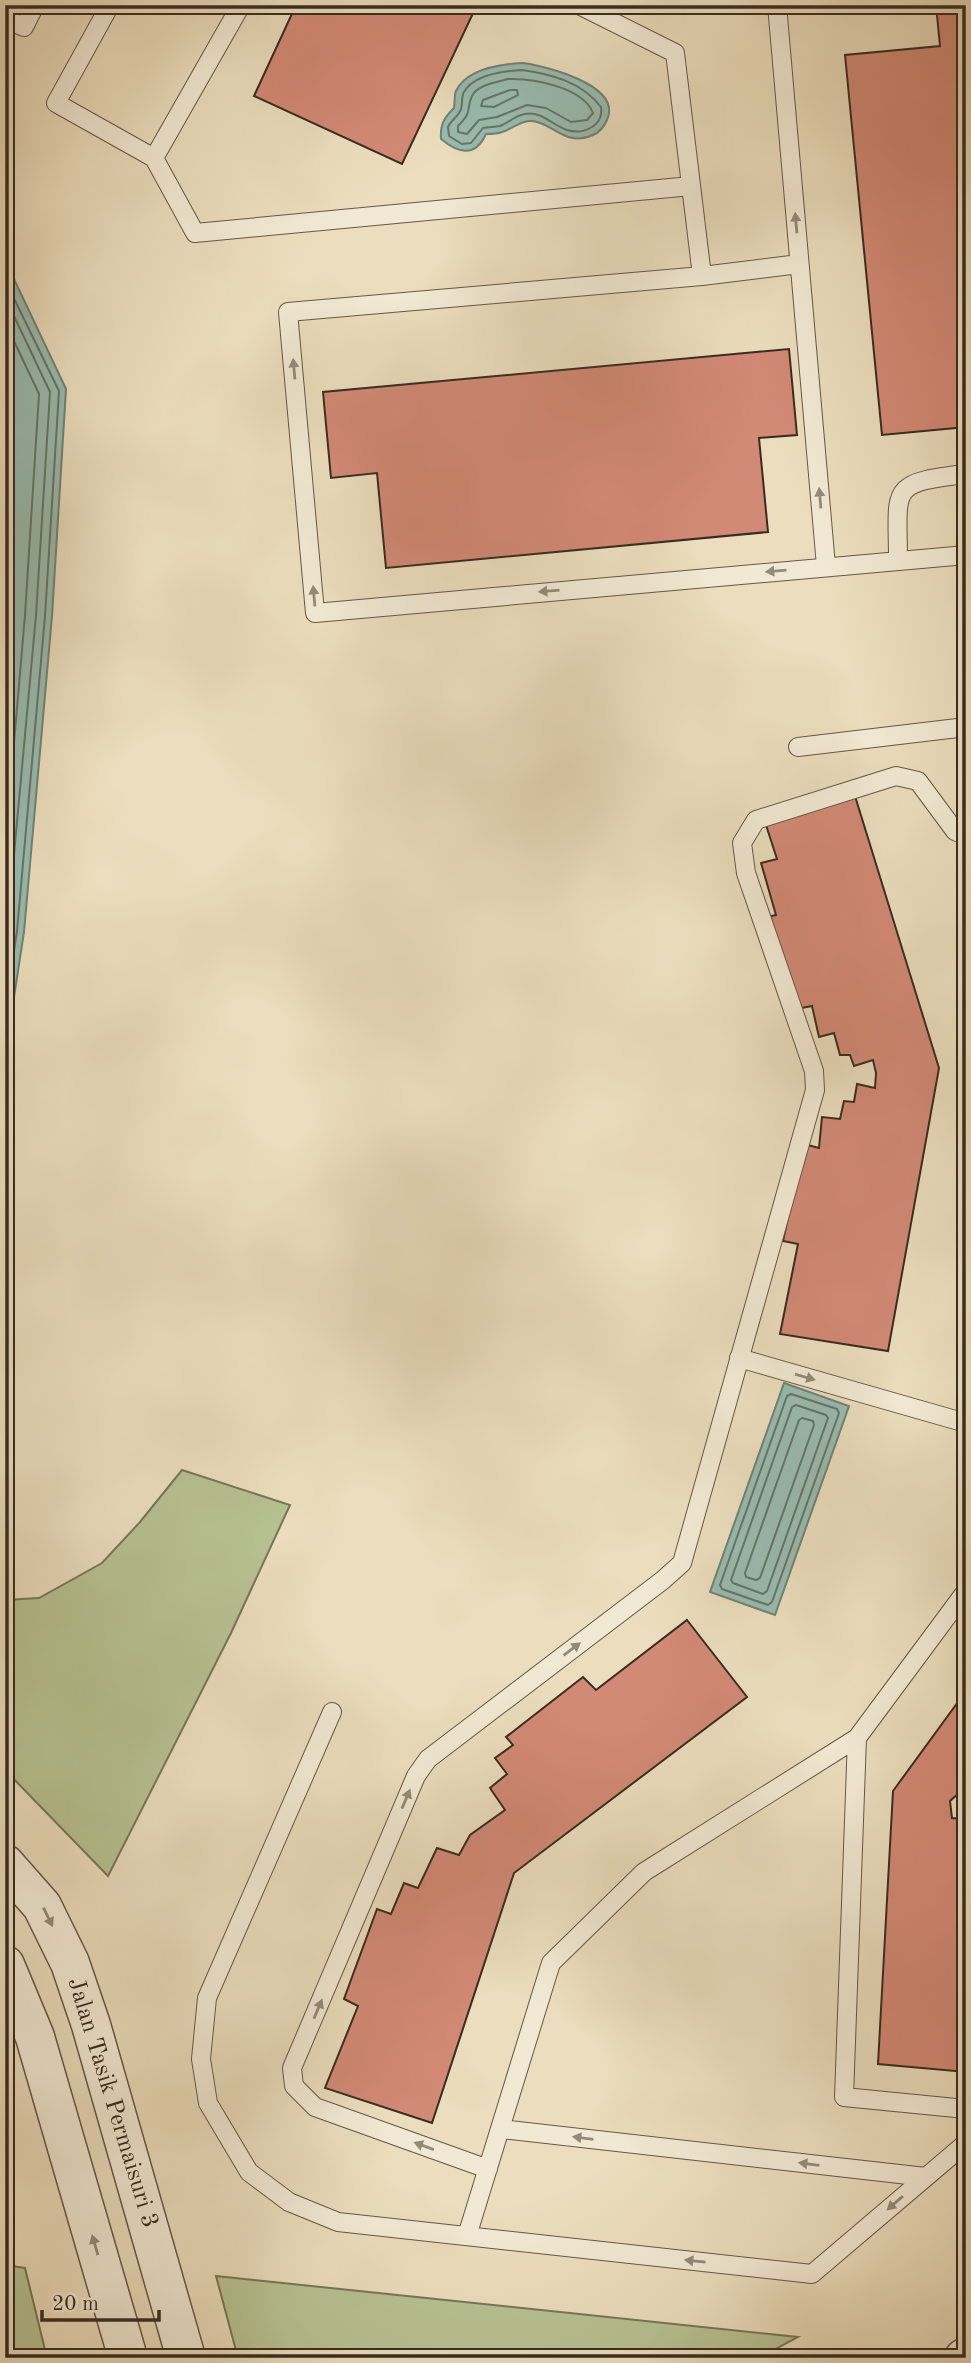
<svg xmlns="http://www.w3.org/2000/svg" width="971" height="2363" viewBox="0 0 971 2363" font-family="'Old Standard TT',serif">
  <rect width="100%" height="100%" fill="#ebddbd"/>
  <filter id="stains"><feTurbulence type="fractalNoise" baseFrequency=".00286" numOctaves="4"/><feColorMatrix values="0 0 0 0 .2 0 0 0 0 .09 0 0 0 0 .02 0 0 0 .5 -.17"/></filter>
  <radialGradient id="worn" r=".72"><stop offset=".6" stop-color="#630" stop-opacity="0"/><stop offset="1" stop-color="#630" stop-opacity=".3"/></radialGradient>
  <!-- green -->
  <path fill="#b7c192" stroke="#78765a" stroke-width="2" d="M 182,1470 L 290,1505 L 231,1633 L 108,1876 L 5,1770 L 5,1600 L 39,1598 L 102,1563 L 140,1522 Z
    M 5,2265 L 25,2268 L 47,2358 L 5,2358 Z
    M 216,2276 L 798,2337 L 759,2358 L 238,2358 Z"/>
  <!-- water -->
  <path fill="#98bcb0" stroke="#728277" stroke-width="2" d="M 523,63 C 545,66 623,85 607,120 C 604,127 600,132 593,135 C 567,146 558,128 537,122 C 522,118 515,128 502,132 C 497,134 491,134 486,134 C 475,158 458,153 441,139 C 440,124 444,118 454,108 C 455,103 454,95 456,91 C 467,68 502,64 523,63 Z
    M 5,270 L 14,279 L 66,389 L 52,616 L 24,932 L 5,1056 Z
    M 784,1383 L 849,1406 L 775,1615 L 710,1592 Z"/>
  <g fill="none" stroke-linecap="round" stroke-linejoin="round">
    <!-- shore -->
    <path stroke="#687468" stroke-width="2" d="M 522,70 C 551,74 582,82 601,107 C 604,126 583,135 567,130 C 552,125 542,111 525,114 C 516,115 508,123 500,126 C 495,127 488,127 483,128 L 471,143 L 462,144 L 449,136 L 448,127 C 451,120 459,116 461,109 C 463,103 461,97 464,92 C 474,74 504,71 522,70 Z
      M 508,79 C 532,78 583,87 593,113 L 587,120 L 571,122 L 546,108 L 527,105 L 497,117 L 479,120 L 467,134 L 458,132 L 458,126 C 474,110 465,111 472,96 C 477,85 497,82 508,79 Z
      M 510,90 L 517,90 L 518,95 L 494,107 L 481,106 L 483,100 Z
      M 5,280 L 59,391 L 45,616 L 17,931 L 5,1010
      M 5,297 L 50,392 L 36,615 L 5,953
      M 5,322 L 39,394 L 25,615 L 5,848
      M 791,1394 L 837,1409 L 839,1413 L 772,1602 L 768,1605 L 722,1589 L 720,1585 L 787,1396 Z
      M 796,1405 L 826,1415 L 828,1418 L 767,1591 L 763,1594 L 733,1583 L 731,1580 L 792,1407 Z
      M 802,1418 L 813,1421 L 814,1425 L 760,1578 L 756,1580 L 746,1577 L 745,1573 L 799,1420 Z"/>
  </g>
  <!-- building -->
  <path fill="#d28975" stroke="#382c21" stroke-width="2" d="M 296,5 L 476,7 L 402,164 L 254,96 Z
    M 936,5 L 966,5 L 966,427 L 882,435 L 845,55 L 940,46 Z
    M 789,349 L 797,435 L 759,438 L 768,532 L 386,568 L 377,473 L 331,478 L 323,392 Z
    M 855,796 L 939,1068 L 888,1351 L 780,1334 L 798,1244 L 783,1241 L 804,1144 L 819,1148 L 822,1117 L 840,1119 L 844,1101 L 854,1102 L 857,1084 L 875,1088 L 876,1073 L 873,1060 L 854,1066 L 850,1055 L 840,1055 L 834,1033 L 819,1037 L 812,1006 L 796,1009 L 767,917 L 776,915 L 761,863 L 777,859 L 765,822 Z
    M 687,1620 L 747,1697 L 514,1873 L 432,2123 L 325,2088 L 358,2006 L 344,1999 L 377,1909 L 391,1914 L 404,1883 L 418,1888 L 437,1848 L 459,1855 L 470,1835 L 505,1810 L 490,1788 L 507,1774 L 495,1758 L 513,1745 L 506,1737 L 583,1677 L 596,1690 Z
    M 966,1691 L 966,1787 L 950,1801 L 952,1818 L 966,1819 L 966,2072 L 878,2064 L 893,1791 Z"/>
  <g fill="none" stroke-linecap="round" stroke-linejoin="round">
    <defs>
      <path id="service" d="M 110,5 L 56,103 L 154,158
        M 241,5 L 154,158 L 195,233 L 691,186
        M 579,5 L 675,53 L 702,276
        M 777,5 L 826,566
        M 5,19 L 24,27 L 35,5
        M 799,264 L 702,276 L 288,312 L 315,613 L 966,555
        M 898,561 C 898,488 887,483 966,474
        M 798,747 L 966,727
        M 739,1358 L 966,1423
        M 966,1591 L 857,1738 L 844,2097 L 966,2109
        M 332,1712 L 207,1998 L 201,2059 L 208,2103 L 249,2172 L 289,2202 L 338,2222 L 812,2274 L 966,2143
        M 501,2129 L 926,2177
        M 488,2169 L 315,2107 L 294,2086 L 292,2068 L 416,1776 L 428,1759 L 663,1580 L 682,1563 L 815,1090 L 814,1071 L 746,873 L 742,843 L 756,820 L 896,776 L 918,781 L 955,831 L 966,836
        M 467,2236 L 551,1963 L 644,1872 L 857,1738"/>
      <path id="tertiary" d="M 5,1864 L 42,1906 L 70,1963 L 91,2025 L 186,2358
        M 5,1965 L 35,2037 L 128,2358
        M 964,2358 L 966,2357"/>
    </defs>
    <!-- service casing -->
    <use href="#service" stroke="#655848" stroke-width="20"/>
    <!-- tertiary casing -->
    <use href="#tertiary" stroke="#655848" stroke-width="41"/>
    <!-- service -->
    <use href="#service" stroke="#f2e9d4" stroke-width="18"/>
    <!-- tertiary -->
    <use href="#tertiary" stroke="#f2e9d4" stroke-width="38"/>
  </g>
  <!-- one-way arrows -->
  <defs><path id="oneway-solid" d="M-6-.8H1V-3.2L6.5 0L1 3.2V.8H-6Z" transform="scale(1.75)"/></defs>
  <g fill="#958a7a">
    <use href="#oneway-solid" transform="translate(796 223) rotate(-95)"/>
    <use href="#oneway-solid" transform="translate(294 369) rotate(-95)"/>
    <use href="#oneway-solid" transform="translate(820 498) rotate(-95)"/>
    <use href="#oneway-solid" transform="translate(776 571) rotate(175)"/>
    <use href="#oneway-solid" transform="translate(549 591) rotate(175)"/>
    <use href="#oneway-solid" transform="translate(314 596) rotate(-95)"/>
    <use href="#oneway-solid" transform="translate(805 1377) rotate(16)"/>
    <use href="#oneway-solid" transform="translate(572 1649) rotate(-37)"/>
    <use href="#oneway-solid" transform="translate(406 1799) rotate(-67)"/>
    <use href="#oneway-solid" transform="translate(48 1917) rotate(64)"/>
    <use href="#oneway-solid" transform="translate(318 2009) rotate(-67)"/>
    <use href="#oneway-solid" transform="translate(583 2138) rotate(-173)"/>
    <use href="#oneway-solid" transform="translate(424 2146) rotate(-160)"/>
    <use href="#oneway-solid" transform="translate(809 2164) rotate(-173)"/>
    <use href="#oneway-solid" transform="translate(895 2203) rotate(139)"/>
    <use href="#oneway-solid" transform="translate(95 2245) rotate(-106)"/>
    <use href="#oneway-solid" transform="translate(695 2261) rotate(-174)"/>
  </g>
  <g text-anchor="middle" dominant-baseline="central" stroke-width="5" stroke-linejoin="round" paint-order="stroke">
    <!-- street labels -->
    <g font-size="24" fill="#382c21" stroke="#f2e9d4">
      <text transform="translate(112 2103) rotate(73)">Jalan Tasik Permaisuri 3</text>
    </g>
  </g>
  <!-- margin -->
  <rect width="971" height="2363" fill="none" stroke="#ebddbd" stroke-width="28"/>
  <rect x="7" y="7" width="957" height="2349" fill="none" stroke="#382c21" stroke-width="3.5"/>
  <rect x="14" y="14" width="943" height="2335" fill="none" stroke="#382c21" stroke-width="2"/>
  <!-- scale -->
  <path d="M42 2310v10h117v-10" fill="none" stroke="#382c21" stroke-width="3.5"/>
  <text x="52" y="2310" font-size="21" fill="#382c21" stroke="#f2e9d4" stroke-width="5" paint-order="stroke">20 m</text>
  <rect width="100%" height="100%" filter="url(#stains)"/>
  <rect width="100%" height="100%" fill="url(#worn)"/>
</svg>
